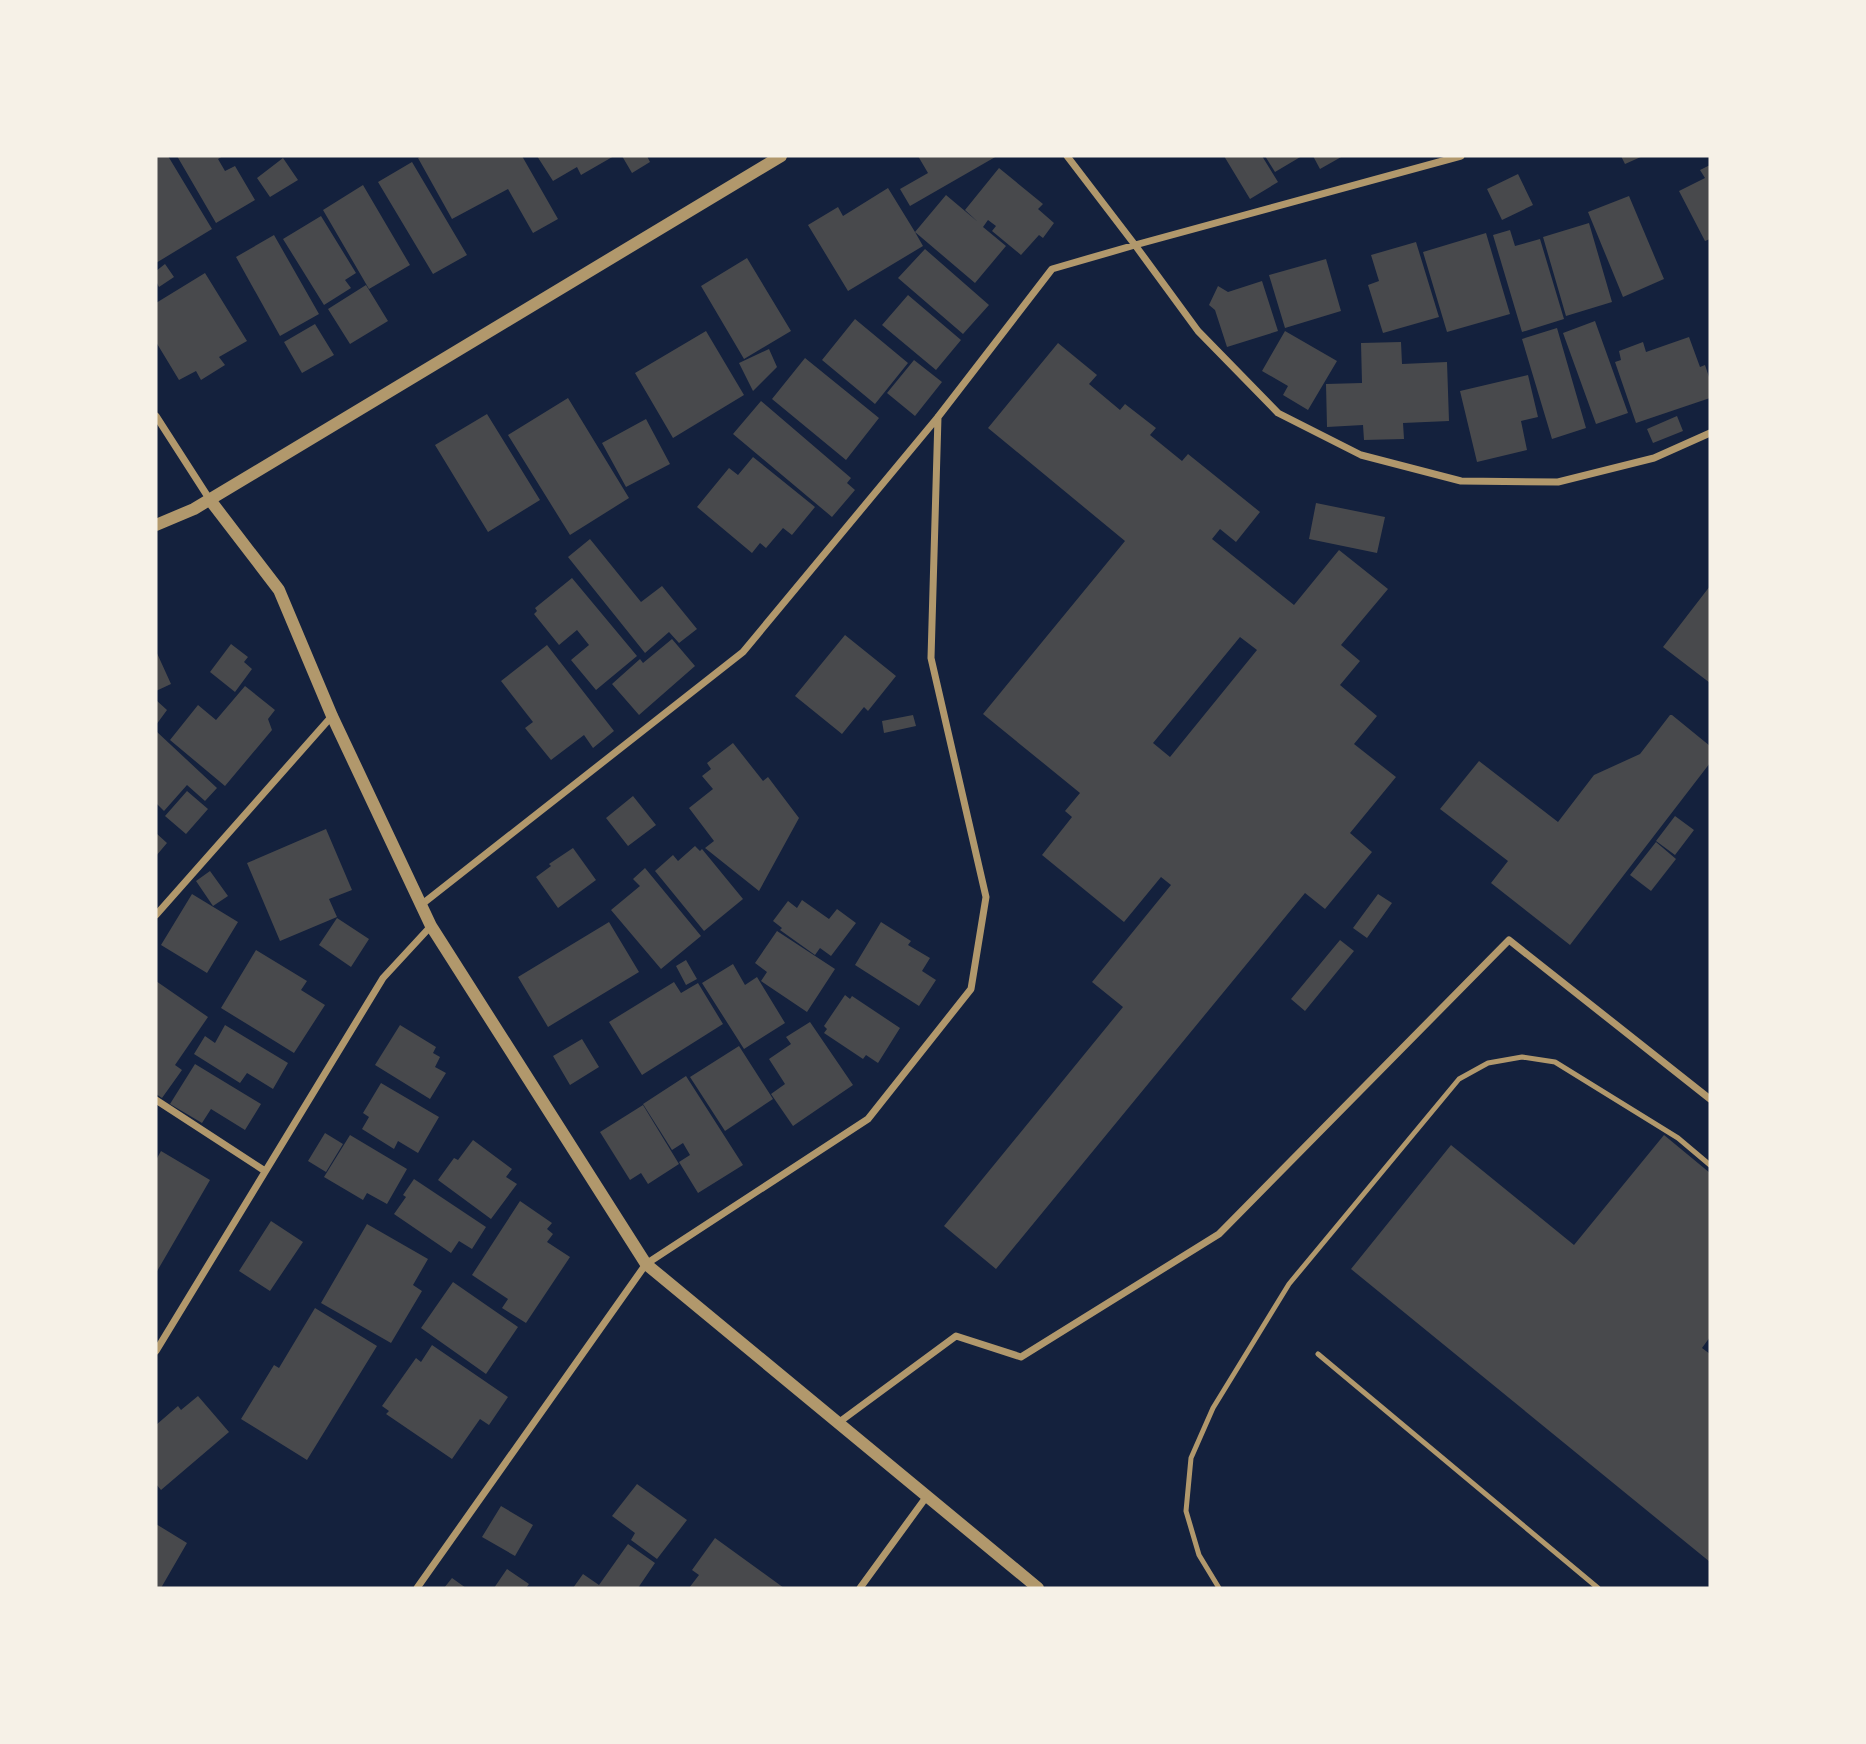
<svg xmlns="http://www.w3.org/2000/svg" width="1866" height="1744" viewBox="0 0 1866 1744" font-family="'PT Sans',sans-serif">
  <rect width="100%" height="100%" fill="#14213d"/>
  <!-- building -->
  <path fill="#48494c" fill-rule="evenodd" d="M 156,156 L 168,156 L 212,229 L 156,263 Z
    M 177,156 L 223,156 L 218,159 L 225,171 L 235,166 L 255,200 L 216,223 Z
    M 422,156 L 522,156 L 558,219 L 533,233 L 508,189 L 452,219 L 418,158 Z
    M 537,156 L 614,156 L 581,175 L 577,167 L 553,181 Z
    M 622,156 L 647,156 L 650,162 L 632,173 Z
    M 918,156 L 997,156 L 910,206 L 900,189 L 928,173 Z
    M 1224,156 L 1262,156 L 1278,182 L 1250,199 Z
    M 1265,156 L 1302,156 L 1275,172 Z
    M 1313,156 L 1343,156 L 1320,169 Z
    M 1621,156 L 1643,156 L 1625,164 Z
    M 283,158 L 298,180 L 270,197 L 257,178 Z
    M 412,162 L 467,255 L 433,274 L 378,182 Z
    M 1710,165 L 1710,239 L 1705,241 L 1679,191 L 1705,178 L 1700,170 Z
    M 999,168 L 1043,204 L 1038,209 L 1054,223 L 1043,238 L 1039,235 L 1021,255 L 992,231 L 996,226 L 988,220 L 983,227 L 1006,246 L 975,283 L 915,232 L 923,246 L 848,291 L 808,225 L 838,207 L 843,216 L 888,188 L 915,232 L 946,195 L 978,222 L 965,210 Z
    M 1518,174 L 1533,205 L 1502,220 L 1487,189 Z
    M 363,185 L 410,265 L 369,289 L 323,210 Z
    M 1629,196 L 1664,279 L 1623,297 L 1588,212 Z
    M 321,216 L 356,273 L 345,280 L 351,288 L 324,305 L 283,239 Z
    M 1589,223 L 1612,302 L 1566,316 L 1543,237 Z
    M 1510,230 L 1515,246 L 1540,239 L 1564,319 L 1522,332 L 1493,235 Z
    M 1486,233 L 1510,314 L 1447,332 L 1423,252 Z
    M 274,235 L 319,314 L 280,336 L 236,257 Z
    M 1416,242 L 1439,317 L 1383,333 L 1368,285 L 1379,281 L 1371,255 Z
    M 925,249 L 989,305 L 963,334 L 898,278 Z
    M 747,258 L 791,331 L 744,359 L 701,286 Z
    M 1326,259 L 1341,311 L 1285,328 L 1269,275 Z
    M 165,264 L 174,277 L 159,287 L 156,281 L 156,271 Z
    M 205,273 L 247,341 L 219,357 L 225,365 L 201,380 L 196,371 L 179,380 L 156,342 L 156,303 Z
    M 1262,281 L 1278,331 L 1227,347 L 1215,310 L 1209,305 L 1218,286 L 1228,292 Z
    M 366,285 L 388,321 L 350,344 L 328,309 Z
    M 908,295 L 961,340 L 936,370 L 882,325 Z
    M 855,319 L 908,363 L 875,404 L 822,360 Z
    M 1595,321 L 1628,413 L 1596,424 L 1563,333 Z
    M 315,324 L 334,355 L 302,373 L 284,342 Z
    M 1557,328 L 1586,428 L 1552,439 L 1522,339 Z
    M 706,331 L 744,395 L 673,438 L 635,373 Z
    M 1285,331 L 1337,361 L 1308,410 L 1283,395 L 1288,386 L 1262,371 Z
    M 1689,337 L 1700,367 L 1705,365 L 1710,380 L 1710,398 L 1636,423 L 1615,362 L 1621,360 L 1619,351 L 1643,342 L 1646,352 Z
    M 1401,342 L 1402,364 L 1447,362 L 1449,421 L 1403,423 L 1404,439 L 1364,440 L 1363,425 L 1327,427 L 1326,384 L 1362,383 L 1361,343 Z
    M 1058,343 L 1097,375 L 1089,384 L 1120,410 L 1125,404 L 1156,428 L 1150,435 L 1182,461 L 1188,454 L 1260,512 L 1236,542 L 1220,529 L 1212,539 L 1294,605 L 1339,550 L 1388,589 L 1341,645 L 1360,661 L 1340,685 L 1377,716 L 1354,744 L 1396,777 L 1350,833 L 1372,852 L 1325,909 L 1305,893 L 996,1269 L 944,1226 L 1123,1007 L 1092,982 L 1171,885 L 1161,877 L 1124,922 L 1042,855 L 1072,817 L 1065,811 L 1080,793 L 983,714 L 1125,541 L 988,428 ZM 1240,637 L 1257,650 L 1170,757 L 1153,743 Z
    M 769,349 L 777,367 L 753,391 L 739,363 Z
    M 805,358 L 879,418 L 846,460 L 772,399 Z
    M 914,360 L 942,382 L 915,416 L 887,393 Z
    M 1528,375 L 1538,417 L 1521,421 L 1527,450 L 1477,462 L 1460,391 Z
    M 568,398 L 629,498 L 570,535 L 508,435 Z
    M 761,401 L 851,478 L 847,483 L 855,490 L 832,517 L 733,434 Z
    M 487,414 L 540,500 L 488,532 L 435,445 Z
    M 1677,416 L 1683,431 L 1653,443 L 1647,429 Z
    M 646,419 L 670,464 L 626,487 L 602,443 Z
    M 753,457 L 815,507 L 792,535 L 783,528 L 766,548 L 760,543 L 752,553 L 697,507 L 729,468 L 738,475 Z
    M 1316,503 L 1385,517 L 1377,553 L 1309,539 Z
    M 590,539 L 641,602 L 662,586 L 697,629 L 679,643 L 669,632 L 645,653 L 568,557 Z
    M 572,578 L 637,656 L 596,690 L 571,660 L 589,645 L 577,630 L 559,645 L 534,614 L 537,611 L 535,608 Z
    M 1710,586 L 1710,683 L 1663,647 Z
    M 845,635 L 896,676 L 868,711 L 864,707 L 842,734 L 795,696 Z
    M 672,639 L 695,666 L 639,715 L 612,684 L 640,659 L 643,663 Z
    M 231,644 L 248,657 L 244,662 L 252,669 L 235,692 L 210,672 Z
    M 547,645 L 614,731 L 593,748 L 584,735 L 551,760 L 525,728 L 533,722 L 501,681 Z
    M 156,651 L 171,684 L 156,691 Z
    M 245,686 L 275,710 L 268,719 L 272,730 L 225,786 L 170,740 L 198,705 L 216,720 Z
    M 156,700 L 167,710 L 156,725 Z
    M 913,715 L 916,726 L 884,733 L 882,721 Z
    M 1670,715 L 1672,715 L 1710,746 L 1710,763 L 1570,945 L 1491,883 L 1508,861 L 1440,809 L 1479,761 L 1558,822 L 1594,775 L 1640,754 Z
    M 156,731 L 217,788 L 205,801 L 187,785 L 164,811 L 156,803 Z
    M 733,743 L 763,781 L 768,777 L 799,818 L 759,891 L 705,848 L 714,841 L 689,808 L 713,789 L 702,776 L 711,769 L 707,763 Z
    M 187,791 L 208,809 L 186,834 L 165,816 Z
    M 633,796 L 656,825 L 628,846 L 606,818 Z
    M 1675,816 L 1694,830 L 1675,855 L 1656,841 Z
    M 326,829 L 352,890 L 329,899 L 337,917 L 280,941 L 247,863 Z
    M 156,833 L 167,843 L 156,856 Z
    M 1656,842 L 1676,859 L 1651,891 L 1630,875 Z
    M 695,846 L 700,851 L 702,849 L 743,899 L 704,931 L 655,871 L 673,855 L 678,861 Z
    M 573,848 L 596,880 L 558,908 L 536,877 L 551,866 L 549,864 Z
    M 645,868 L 701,936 L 661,969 L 611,910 L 640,886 L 633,879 Z
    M 210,871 L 228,896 L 213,906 L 196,881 Z
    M 192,894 L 238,922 L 207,973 L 161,945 Z
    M 1378,894 L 1392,903 L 1367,938 L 1353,928 Z
    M 802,900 L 829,919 L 837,909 L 856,923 L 831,956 L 820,948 L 815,955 L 780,930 L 782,928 L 773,921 L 788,901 L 797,908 Z
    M 337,918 L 369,939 L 351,967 L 319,945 Z
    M 609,922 L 639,972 L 548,1027 L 518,977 Z
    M 881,922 L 911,941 L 908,945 L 930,958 L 922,971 L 936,980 L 919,1006 L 855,965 Z
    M 777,931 L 835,969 L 807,1012 L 761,981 L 767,972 L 755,963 Z
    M 1340,940 L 1354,951 L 1305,1011 L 1291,999 Z
    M 256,950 L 307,981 L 301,990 L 325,1005 L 294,1053 L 221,1008 Z
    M 686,960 L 697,979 L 686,985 L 676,966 Z
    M 733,964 L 745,985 L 757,977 L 785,1023 L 744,1049 L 702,983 Z
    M 156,981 L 208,1017 L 175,1065 L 182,1070 L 162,1098 L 156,1094 Z
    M 674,982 L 681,993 L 698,983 L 723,1024 L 642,1075 L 609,1022 Z
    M 845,995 L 850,999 L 852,996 L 900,1028 L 878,1063 L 866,1055 L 863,1059 L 824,1033 L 827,1029 L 824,1026 Z
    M 810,1022 L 853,1085 L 793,1126 L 771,1094 L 785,1084 L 769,1059 L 791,1044 L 786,1037 Z
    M 225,1025 L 288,1063 L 273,1089 L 247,1073 L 240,1083 L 194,1054 L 205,1036 L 215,1043 Z
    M 400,1025 L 436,1047 L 433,1053 L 440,1057 L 435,1067 L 446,1073 L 430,1099 L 375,1065 Z
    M 582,1039 L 599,1067 L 570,1085 L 553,1056 Z
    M 739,1046 L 773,1099 L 725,1131 L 690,1077 Z
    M 195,1064 L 261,1104 L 245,1130 L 211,1109 L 202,1123 L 170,1104 Z
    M 686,1076 L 743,1165 L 698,1193 L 679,1162 L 690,1155 L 683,1143 L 672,1150 L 643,1104 Z
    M 381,1083 L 439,1117 L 418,1153 L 398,1141 L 394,1149 L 362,1129 L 369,1117 L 363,1113 Z
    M 643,1105 L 679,1164 L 648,1184 L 641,1173 L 630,1180 L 600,1132 Z
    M 325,1133 L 343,1144 L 326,1172 L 308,1161 Z
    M 350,1135 L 407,1169 L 387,1204 L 367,1193 L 363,1200 L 324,1177 Z
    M 1664,1135 L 1710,1173 L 1710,1337 L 1702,1348 L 1710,1354 L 1710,1562 L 1351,1269 L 1451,1145 L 1574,1245 Z
    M 473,1140 L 512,1169 L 506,1177 L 517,1184 L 491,1219 L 438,1180 L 454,1158 L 458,1160 Z
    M 161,1151 L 210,1180 L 156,1273 L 156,1160 Z
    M 414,1179 L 486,1227 L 472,1249 L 459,1241 L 451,1253 L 394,1214 L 406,1197 L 403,1195 Z
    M 520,1201 L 552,1223 L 547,1229 L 553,1234 L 547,1242 L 570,1257 L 526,1323 L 502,1308 L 508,1299 L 472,1275 Z
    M 271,1221 L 303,1242 L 270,1291 L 239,1271 Z
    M 367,1224 L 428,1259 L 413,1285 L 422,1291 L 391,1343 L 321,1303 Z
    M 453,1282 L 518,1327 L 486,1374 L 421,1328 Z
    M 315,1308 L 377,1346 L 307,1460 L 241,1419 L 274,1365 L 279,1368 Z
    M 432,1345 L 508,1397 L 489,1425 L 480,1419 L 452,1459 L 386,1414 L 389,1411 L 382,1406 L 416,1358 L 421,1362 Z
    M 198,1396 L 229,1432 L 161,1490 L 156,1484 L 156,1425 L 178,1406 L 181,1410 Z
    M 637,1484 L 687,1520 L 657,1559 L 631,1540 L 635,1533 L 612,1516 Z
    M 501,1506 L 533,1525 L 515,1556 L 482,1537 Z
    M 156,1524 L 187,1543 L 161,1588 L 156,1587 Z
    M 715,1538 L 784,1588 L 689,1588 L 699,1575 L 692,1570 Z
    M 628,1544 L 655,1563 L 638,1588 L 573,1588 L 583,1574 L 599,1585 Z
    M 507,1569 L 529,1584 L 526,1588 L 494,1588 Z
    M 452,1578 L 466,1588 L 444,1588 Z"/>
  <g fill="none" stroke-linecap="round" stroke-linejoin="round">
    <!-- service -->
    <path stroke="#b1986c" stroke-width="5" d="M 1318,1354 L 1598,1588
      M 1219,1588 L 1199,1555 L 1186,1511 L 1191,1458 L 1213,1408 L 1289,1284 L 1459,1079 L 1488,1063 L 1522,1057 L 1555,1062 L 1678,1138 L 1710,1165"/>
    <!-- minor -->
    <path stroke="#b1986c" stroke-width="7" d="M 1067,156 L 1135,245 L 1198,331 L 1278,413 L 1361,455 L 1461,481 L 1558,482 L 1654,458 L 1710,433
      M 156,416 L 210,500
      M 421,905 L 743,652 L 938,417 L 1052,269 L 1135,245 L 1461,156
      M 156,915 L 332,716
      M 156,1100 L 265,1171
      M 156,1351 L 383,978 L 431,926
      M 838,1423 L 956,1336 L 1021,1357 L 1219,1234 L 1509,940 L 1710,1099
      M 417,1588 L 646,1264 L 868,1119 L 971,989 L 986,897 L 931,658 L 938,417
      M 860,1588 L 927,1496"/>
    <!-- tertiary -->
    <path stroke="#b1986c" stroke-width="12" d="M 210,500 L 279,590 L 332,716 L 431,926 L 646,1264 L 1038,1588
      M 156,525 L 194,509 L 781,156"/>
  </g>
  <!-- border -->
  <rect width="1866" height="1744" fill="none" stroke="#f6f1e7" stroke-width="315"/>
</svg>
